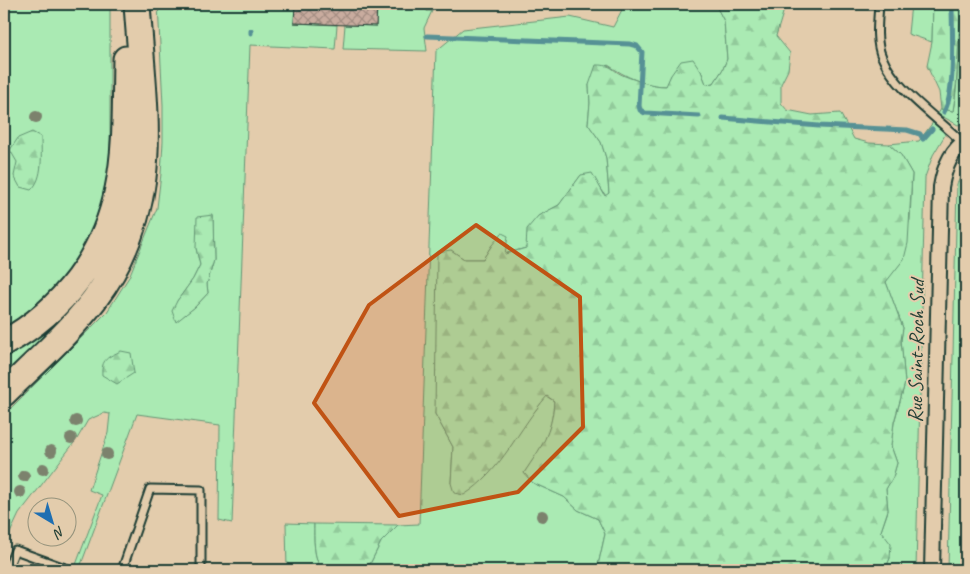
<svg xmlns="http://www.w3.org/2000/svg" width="970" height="574" viewBox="0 0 970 574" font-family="Caveat,sans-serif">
  <defs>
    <pattern id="forest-firs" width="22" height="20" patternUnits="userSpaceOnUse" patternTransform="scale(1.25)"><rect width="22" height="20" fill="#aaeab3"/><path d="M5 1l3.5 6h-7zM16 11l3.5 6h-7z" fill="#92ca9b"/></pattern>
    <pattern id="building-cross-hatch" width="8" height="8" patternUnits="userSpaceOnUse" patternTransform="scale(1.25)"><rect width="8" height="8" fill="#c9ac9f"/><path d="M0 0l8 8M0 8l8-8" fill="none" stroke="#a38d82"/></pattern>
  </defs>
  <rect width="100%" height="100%" fill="#e3ccac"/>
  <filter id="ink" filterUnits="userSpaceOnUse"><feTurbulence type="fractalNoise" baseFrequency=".02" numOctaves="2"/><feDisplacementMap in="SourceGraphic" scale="10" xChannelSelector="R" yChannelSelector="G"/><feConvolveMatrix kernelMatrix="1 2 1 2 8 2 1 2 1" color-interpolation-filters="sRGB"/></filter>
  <g filter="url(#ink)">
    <!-- green -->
    <path fill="#aaeab3" stroke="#649474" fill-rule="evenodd" d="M 4,4 L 110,4 C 110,39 110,75 110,110 C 110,136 111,165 105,190 C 91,247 56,299 4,327 Z
      M 158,4 L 295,4 L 294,23 L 337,25 L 335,49 L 250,45 L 232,523 L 219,520 L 220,425 L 137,414 L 79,570 L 74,570 L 102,495 L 89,490 L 108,433 L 110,414 L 104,413 L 88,420 L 77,439 L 19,514 L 4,546 L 4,415 L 107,312 L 129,277 L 157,208 L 161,174 L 163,142 L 163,105 ZM 213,216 L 214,260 L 207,284 L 208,293 L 195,307 L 176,321 L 177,301 L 193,279 L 200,265 L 196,248 Z
      M 625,4 L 715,4 L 724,21 L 727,59 L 723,69 L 714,83 L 706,84 L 701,71 L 671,75 L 667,86 C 645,86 626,77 608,65 L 589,85 L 590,103 L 588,124 L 601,142 L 606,158 L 609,193 L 606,196 L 599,186 L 581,175 L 559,205 L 538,216 L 526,248 L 504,254 L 492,245 L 483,259 L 464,259 L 451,250 L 435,414 L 453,447 L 451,483 L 535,411 L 546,396 L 554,401 C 552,434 542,447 524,473 L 533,483 L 564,497 L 578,510 L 598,519 L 605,534 L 597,570 L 343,570 L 349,566 L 370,564 L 381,542 L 398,525 L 419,524 L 436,51 L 463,29 L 570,17 L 613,27 Z
      M 911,4 L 933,4 L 932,42 L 908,34 Z
      M 962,4 L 966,4 L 966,121 L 958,125 L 938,114 L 941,109 L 953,111 C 960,76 957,40 962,4 Z
      M 421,5 L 427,11 L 432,11 L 424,28 L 427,51 L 343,49 L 345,25 L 376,26 L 377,6 Z
      M 934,121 L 942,128 L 945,135 L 933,155 L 925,177 L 916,570 L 885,570 L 890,558 L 881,531 L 888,511 L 886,489 L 893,477 L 897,463 L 891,446 L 894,423 L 905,383 L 901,340 L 903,328 L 886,282 L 910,220 L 912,174 L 901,155 L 889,144 L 919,141 Z
      M 966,166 L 966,570 L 948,570 L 957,184 Z
      M 94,275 L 102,276 L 27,356 L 12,367 L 4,378 L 4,357 L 37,336 Z
      M 286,523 L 314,524 C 314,538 313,558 322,570 L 287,570 Z"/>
    <!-- forest -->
    <path fill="url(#forest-firs)" stroke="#649474" d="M 715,4 L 782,4 L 783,13 L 776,36 L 790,53 L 788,70 L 781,84 L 781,103 L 787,110 L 812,115 L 840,113 L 854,139 L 869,143 L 889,144 L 901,155 L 912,174 L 908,243 L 904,259 L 886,282 L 903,328 L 901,340 L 905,383 L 894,422 L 891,446 L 897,463 L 893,477 L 886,489 L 888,510 L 881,531 L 891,544 L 890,558 L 885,570 L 597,570 L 605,534 L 598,519 L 578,510 L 564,497 L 533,483 L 524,473 C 541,447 552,434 554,401 L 547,396 C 518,429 502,471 464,495 L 454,493 L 451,483 L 453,447 L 435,414 L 437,252 L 451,250 L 464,259 L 483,259 L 492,245 L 502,233 L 508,236 L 505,254 L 526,248 L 527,229 L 538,216 L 559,205 L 581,175 L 592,173 L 605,196 L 609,193 L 606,158 L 601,142 L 588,124 L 590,103 L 589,85 L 596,65 C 615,65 610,70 625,76 C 638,81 652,86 666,86 L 671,75 L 681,61 L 693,59 L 701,71 L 706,84 L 714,83 L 723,69 L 727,59 L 724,21 Z
      M 933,4 L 962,4 C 957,40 959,76 953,111 L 941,109 L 939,92 L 927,66 L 932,42 Z
      M 32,132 L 41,137 C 41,154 44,178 31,190 L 20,187 L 14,176 L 17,162 L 10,150 L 18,138 Z
      M 213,215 L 214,260 L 207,284 L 208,293 L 195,307 L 176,322 L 172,311 L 177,301 L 193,279 L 200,265 L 196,248 L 197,217 Z
      M 121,351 L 131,353 L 134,373 L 117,384 L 102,375 C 101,359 108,357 121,351 Z
      M 314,524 L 398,525 L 381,542 L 370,564 L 349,566 L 343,570 L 322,570 C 313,558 314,538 314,524 Z"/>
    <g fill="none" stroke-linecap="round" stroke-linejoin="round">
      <!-- stream -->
      <path stroke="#569195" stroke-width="5" d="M 251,31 L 251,33
        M 427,36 L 630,44 L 637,46 L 642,52 L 639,106 L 640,110 L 645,113 L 699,116
        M 944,112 C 956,92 952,29 952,4
        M 723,118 L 819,126 L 907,130 L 920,134 L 923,139 L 932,129"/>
    </g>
    <!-- building -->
    <path fill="url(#building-cross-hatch)" stroke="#1f3d34" d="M 295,4 L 377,4 L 376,26 L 294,23 Z"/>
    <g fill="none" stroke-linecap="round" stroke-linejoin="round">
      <defs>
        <path id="lane" d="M 879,4 C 878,20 875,42 882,57 C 896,91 937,117 963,143
          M 7,570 L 15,550 L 65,568 L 65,570
          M 122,570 L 150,489 L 201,490 L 201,570"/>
        <path id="street" d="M 932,570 L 941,187 C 944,169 950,151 966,141"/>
        <path id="highway" d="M 4,343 C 63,311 105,255 118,189 C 127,147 125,101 126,59
          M 4,393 C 34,364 68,334 94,300 C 165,206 144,112 137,4"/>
      </defs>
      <!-- lane casing -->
      <use href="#lane" stroke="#1f3d34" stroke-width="11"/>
      <!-- street casing -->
      <use href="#street" stroke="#1f3d34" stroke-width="18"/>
      <!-- highway casing -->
      <use href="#highway" stroke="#1f3d34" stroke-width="29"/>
      <!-- lane -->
      <use href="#lane" stroke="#e3ccac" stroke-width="7"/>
      <!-- street -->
      <use href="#street" stroke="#e3ccac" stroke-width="14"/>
      <!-- highway -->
      <use href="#highway" stroke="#e3ccac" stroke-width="25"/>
    </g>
    <!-- trees -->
    <g fill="#7b826d">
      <circle cx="36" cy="117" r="6"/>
      <circle cx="76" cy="421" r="6"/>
      <circle cx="71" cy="438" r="6"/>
      <circle cx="51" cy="451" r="6"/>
      <circle cx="107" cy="454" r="6"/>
      <circle cx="43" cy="469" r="6"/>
      <circle cx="24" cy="476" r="6"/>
      <circle cx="20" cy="492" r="6"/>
      <circle cx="542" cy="516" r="6"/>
    </g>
  </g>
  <!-- marked area -->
  <path fill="#c05314" fill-opacity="0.2" stroke="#c05314" stroke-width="4" stroke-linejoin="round" d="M 476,225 L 580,297 L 583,427 L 518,492 L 399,516 L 314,403 L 369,305 Z"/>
  <g text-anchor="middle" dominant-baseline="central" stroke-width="4" stroke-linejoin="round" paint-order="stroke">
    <!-- street labels -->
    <g font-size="21" fill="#1f3d34" stroke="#e3ccac">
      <text transform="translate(916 351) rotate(-89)">Rue Saint-Roch Sud</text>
    </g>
  </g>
  <!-- margin -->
  <rect width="970" height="574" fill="none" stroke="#e3ccac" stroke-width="20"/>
  <rect x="10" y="10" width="950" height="554" fill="none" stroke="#1f3d34" stroke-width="2" filter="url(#ink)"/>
  <!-- north arrow -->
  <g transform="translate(52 522) rotate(142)"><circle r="24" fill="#e3ccac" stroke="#95937c"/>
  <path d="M0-4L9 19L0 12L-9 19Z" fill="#1f6fb2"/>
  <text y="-8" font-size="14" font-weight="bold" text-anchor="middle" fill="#1f3d34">N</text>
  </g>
</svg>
